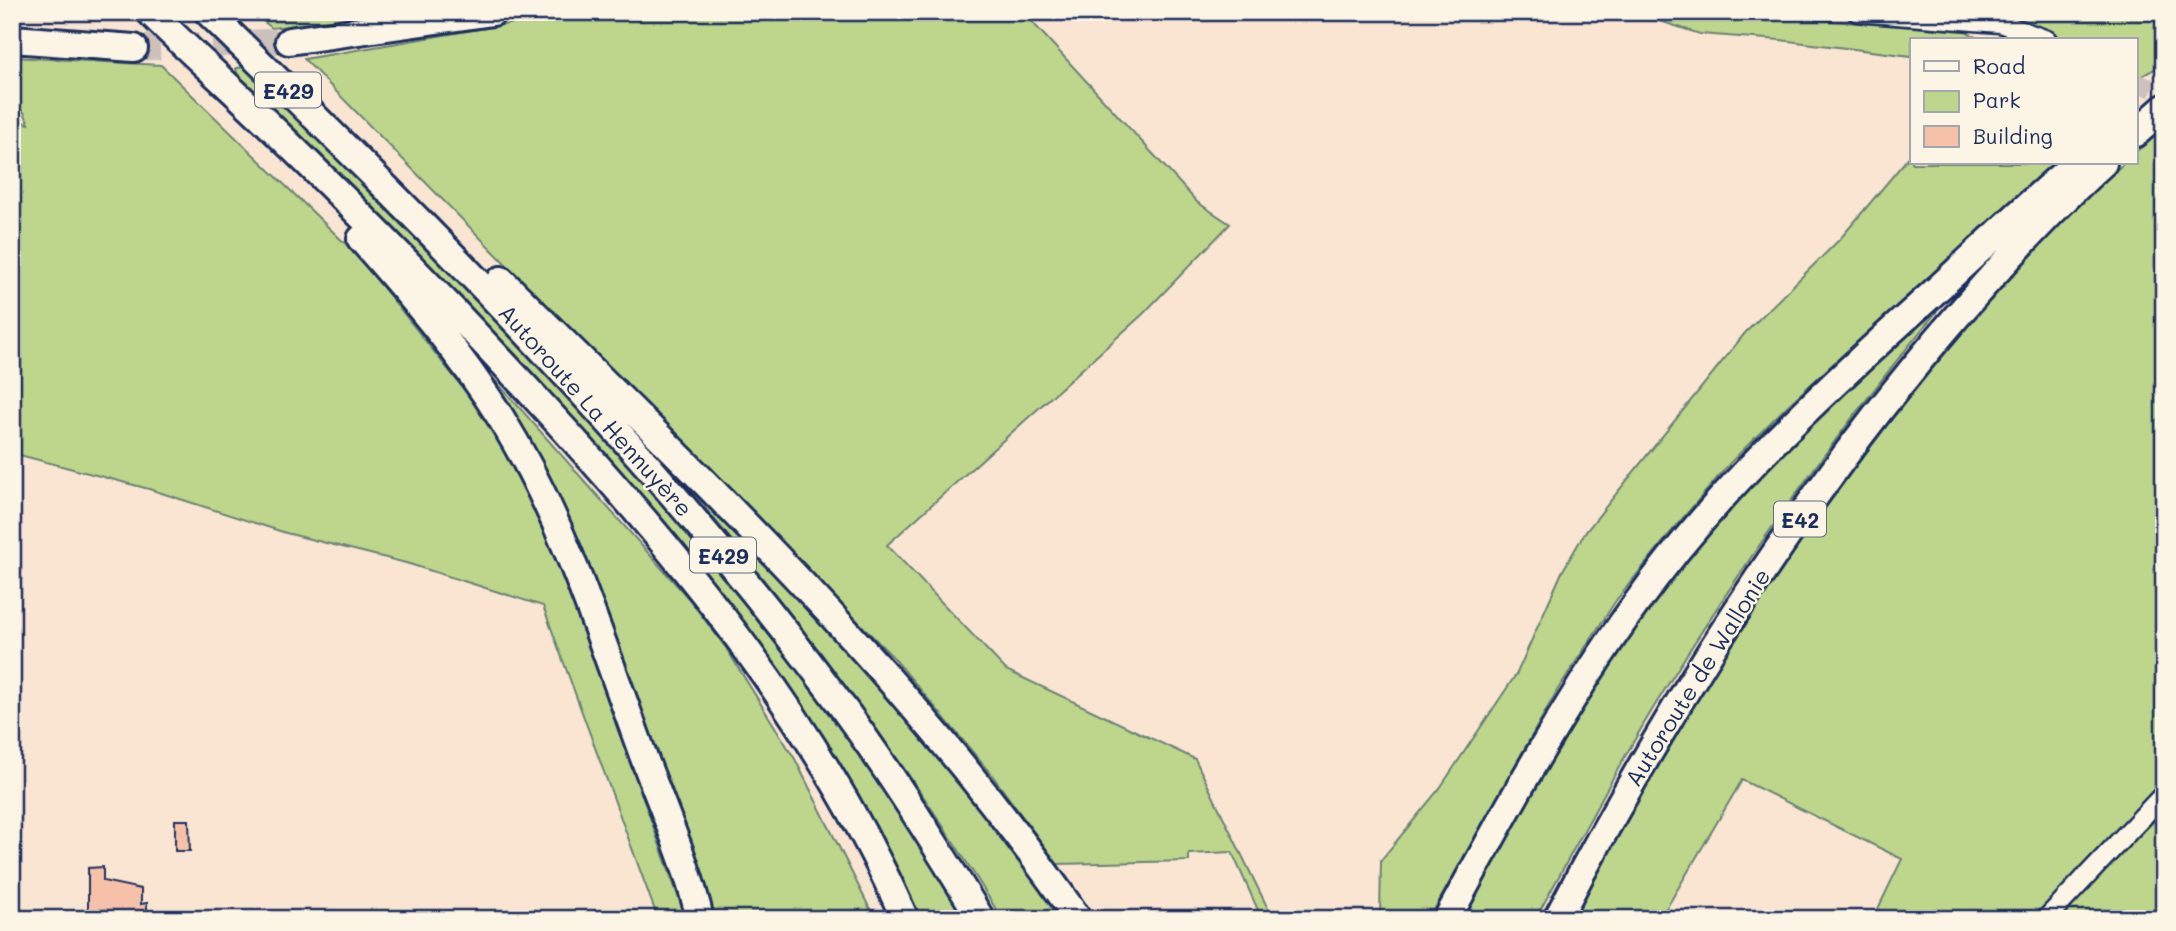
<svg xmlns="http://www.w3.org/2000/svg" width="2176" height="931" viewBox="0 0 2176 931" font-family="Mali,sans-serif">
  <rect width="100%" height="100%" fill="#fae5d3"/>
  <filter id="ink" filterUnits="userSpaceOnUse"><feTurbulence type="fractalNoise" baseFrequency=".0143" numOctaves="2"/><feDisplacementMap in="SourceGraphic" scale="14" xChannelSelector="R" yChannelSelector="G"/><feConvolveMatrix kernelMatrix="1 2 1 2 8 2 1 2 1" color-interpolation-filters="sRGB"/></filter>
  <g filter="url(#ink)">
    <!-- green -->
    <path fill="#bdd68c" stroke="#6c8275" stroke-width="2" d="M 251,12 L 400,12 L 272,28 Z
      M 579,12 L 1023,12 L 1197,202 L 1230,224 L 1143,314 L 887,545 L 1006,670 L 1195,759 L 1273,919 L 1262,919 L 1232,852 L 1189,854 L 1189,861 L 1057,864 L 992,775 L 893,657 L 304,59 Z
      M 1632,12 L 1711,12 L 1966,31 L 1980,40 L 1912,40 L 1912,56 L 1780,40 L 1700,34 Z
      M 1927,12 L 2164,12 L 2164,64 L 2140,77 L 2136,74 L 2136,40 L 2066,40 L 2044,30 Z
      M 12,57 L 161,65 L 358,256 L 477,406 L 516,472 L 564,575 L 686,919 L 658,919 L 543,606 L 406,563 L 286,533 L 149,489 L 12,453 L 12,119 L 29,124 L 24,112 L 12,107 Z
      M 251,67 L 526,343 L 716,559 L 858,746 L 970,919 L 916,919 L 784,683 L 239,82 L 236,68 Z
      M 2164,126 L 2164,786 L 2034,919 L 1873,919 L 1902,859 L 1742,780 L 1660,919 L 1572,919 C 1711,645 1896,370 2124,163 L 2136,163 L 2136,152 Z
      M 1912,153 L 1912,163 L 2054,163 L 1787,406 L 1731,462 L 1676,526 L 1617,599 L 1558,689 L 1429,919 L 1380,919 L 1381,860 L 1440,788 L 1517,673 L 1562,572 L 1584,534 L 1745,333 L 1840,239 Z
      M 1937,311 C 1835,435 1741,565 1657,702 C 1614,772 1576,847 1535,919 L 1458,919 L 1608,661 L 1661,583 L 1764,462 L 1908,331 Z
      M 447,326 L 689,599 L 726,648 L 795,759 L 875,919 L 706,919 L 595,601 Z
      M 639,430 L 826,617 L 1073,919 L 1002,919 C 896,744 773,584 639,430 Z
      M 2164,811 L 2164,919 L 2058,919 L 2064,912 Z"/>
    <!-- building -->
    <path fill="#f6c1a8" stroke="#1b2f5e" stroke-width="2" d="M 175,820 L 189,820 L 190,851 L 175,851 Z
      M 103,867 L 103,881 L 141,889 L 141,904 L 147,903 L 147,919 L 88,916 L 88,868 Z"/>
    <g fill="none" stroke-linecap="round" stroke-linejoin="round">
      <!-- minor-tunnel -->
      <path stroke="#cdc1bc" stroke-width="18" stroke-dasharray="18 9" stroke-linecap="butt" d="M 2136,82 L 2164,94"/>
      <!-- highway-tunnel -->
      <path stroke="#cdc1bc" stroke-width="26" stroke-dasharray="26 13" stroke-linecap="butt" d="M 134,48 L 289,41"/>
      <defs>
        <path id="minor" d="M 1857,12 L 2000,23 L 2047,40
          M 2046,919 L 2164,794"/>
        <path id="highway" d="M 150,12 C 188,50 228,85 267,123 C 361,214 453,308 542,405 C 685,560 819,724 905,919
          M 208,12 C 429,228 648,445 832,693 C 886,765 934,842 981,919
          M 12,39 L 134,48
          M 289,41 L 493,12
          M 2136,133 L 2164,108
          M 361,239 C 411,296 461,354 501,418 C 563,518 599,634 639,744 C 658,798 688,864 700,919
          M 501,280 C 705,482 914,681 1078,919
          M 1447,919 C 1505,812 1564,704 1635,605 C 1719,488 1824,391 1931,295 C 1979,251 2026,205 2076,163
          M 1557,919 C 1669,705 1799,499 1957,316 C 2003,263 2051,210 2103,163"/>
      </defs>
      <!-- minor casing -->
      <use href="#minor" stroke="#1b2f5e" stroke-width="23"/>
      <!-- highway casing -->
      <use href="#highway" stroke="#1b2f5e" stroke-width="32"/>
      <!-- minor -->
      <use href="#minor" stroke="#fcf5e5" stroke-width="18"/>
      <!-- highway -->
      <use href="#highway" stroke="#fcf5e5" stroke-width="26"/>
    </g>
  </g>
  <g text-anchor="middle" dominant-baseline="central" stroke-width="5" stroke-linejoin="round" paint-order="stroke">
    <!-- shield labels -->
    <g fill="#fcf5e5" stroke="#5e6a86" stroke-width="2">
      <rect x="255" y="72.5" width="66" height="35" rx="5"/>
      <rect x="1774" y="501.5" width="52" height="35" rx="5"/>
      <rect x="690" y="537.5" width="66" height="35" rx="5"/>
    </g>
    <g font-size="21" font-weight="bold" fill="#1b2f5e">
      <text x="288" y="90">E429</text>
      <text x="1800" y="519">E42</text>
      <text x="723" y="555">E429</text>
    </g>
    <!-- street labels -->
    <g font-size="23" fill="#1b2f5e" stroke="#fcf5e5">
      <text transform="translate(596 410) rotate(48)">Autoroute La Hennuyère</text>
      <text transform="translate(1697 677) rotate(-58)">Autoroute de Wallonie</text>
    </g>
  </g>
  <!-- margin -->
  <rect width="2176" height="931" fill="none" stroke="#fcf5e5" stroke-width="42"/>
  <rect x="21" y="21" width="2134" height="889" fill="none" stroke="#1b2f5e" stroke-width="2.5" filter="url(#ink)"/>
  <!-- legend -->
  <rect x="1910" y="38" width="228" height="126" fill="#fcf5e5" stroke="#a2a6af" stroke-width="2"/>
  <rect x="1924" y="61" width="35" height="10" fill="#fcf5e5" stroke="#a2a6af" stroke-width="2"/>
  <text x="1973" y="74" font-size="21" fill="#1b2f5e">Road</text>
  <rect x="1924" y="91" width="35" height="21" fill="#bdd68c" stroke="#a2a6af" stroke-width="2"/>
  <text x="1973" y="108" font-size="21" fill="#1b2f5e">Park</text>
  <rect x="1924" y="126" width="35" height="21" fill="#f6c1a8" stroke="#a2a6af" stroke-width="2"/>
  <text x="1973" y="144" font-size="21" fill="#1b2f5e">Building</text>
</svg>
